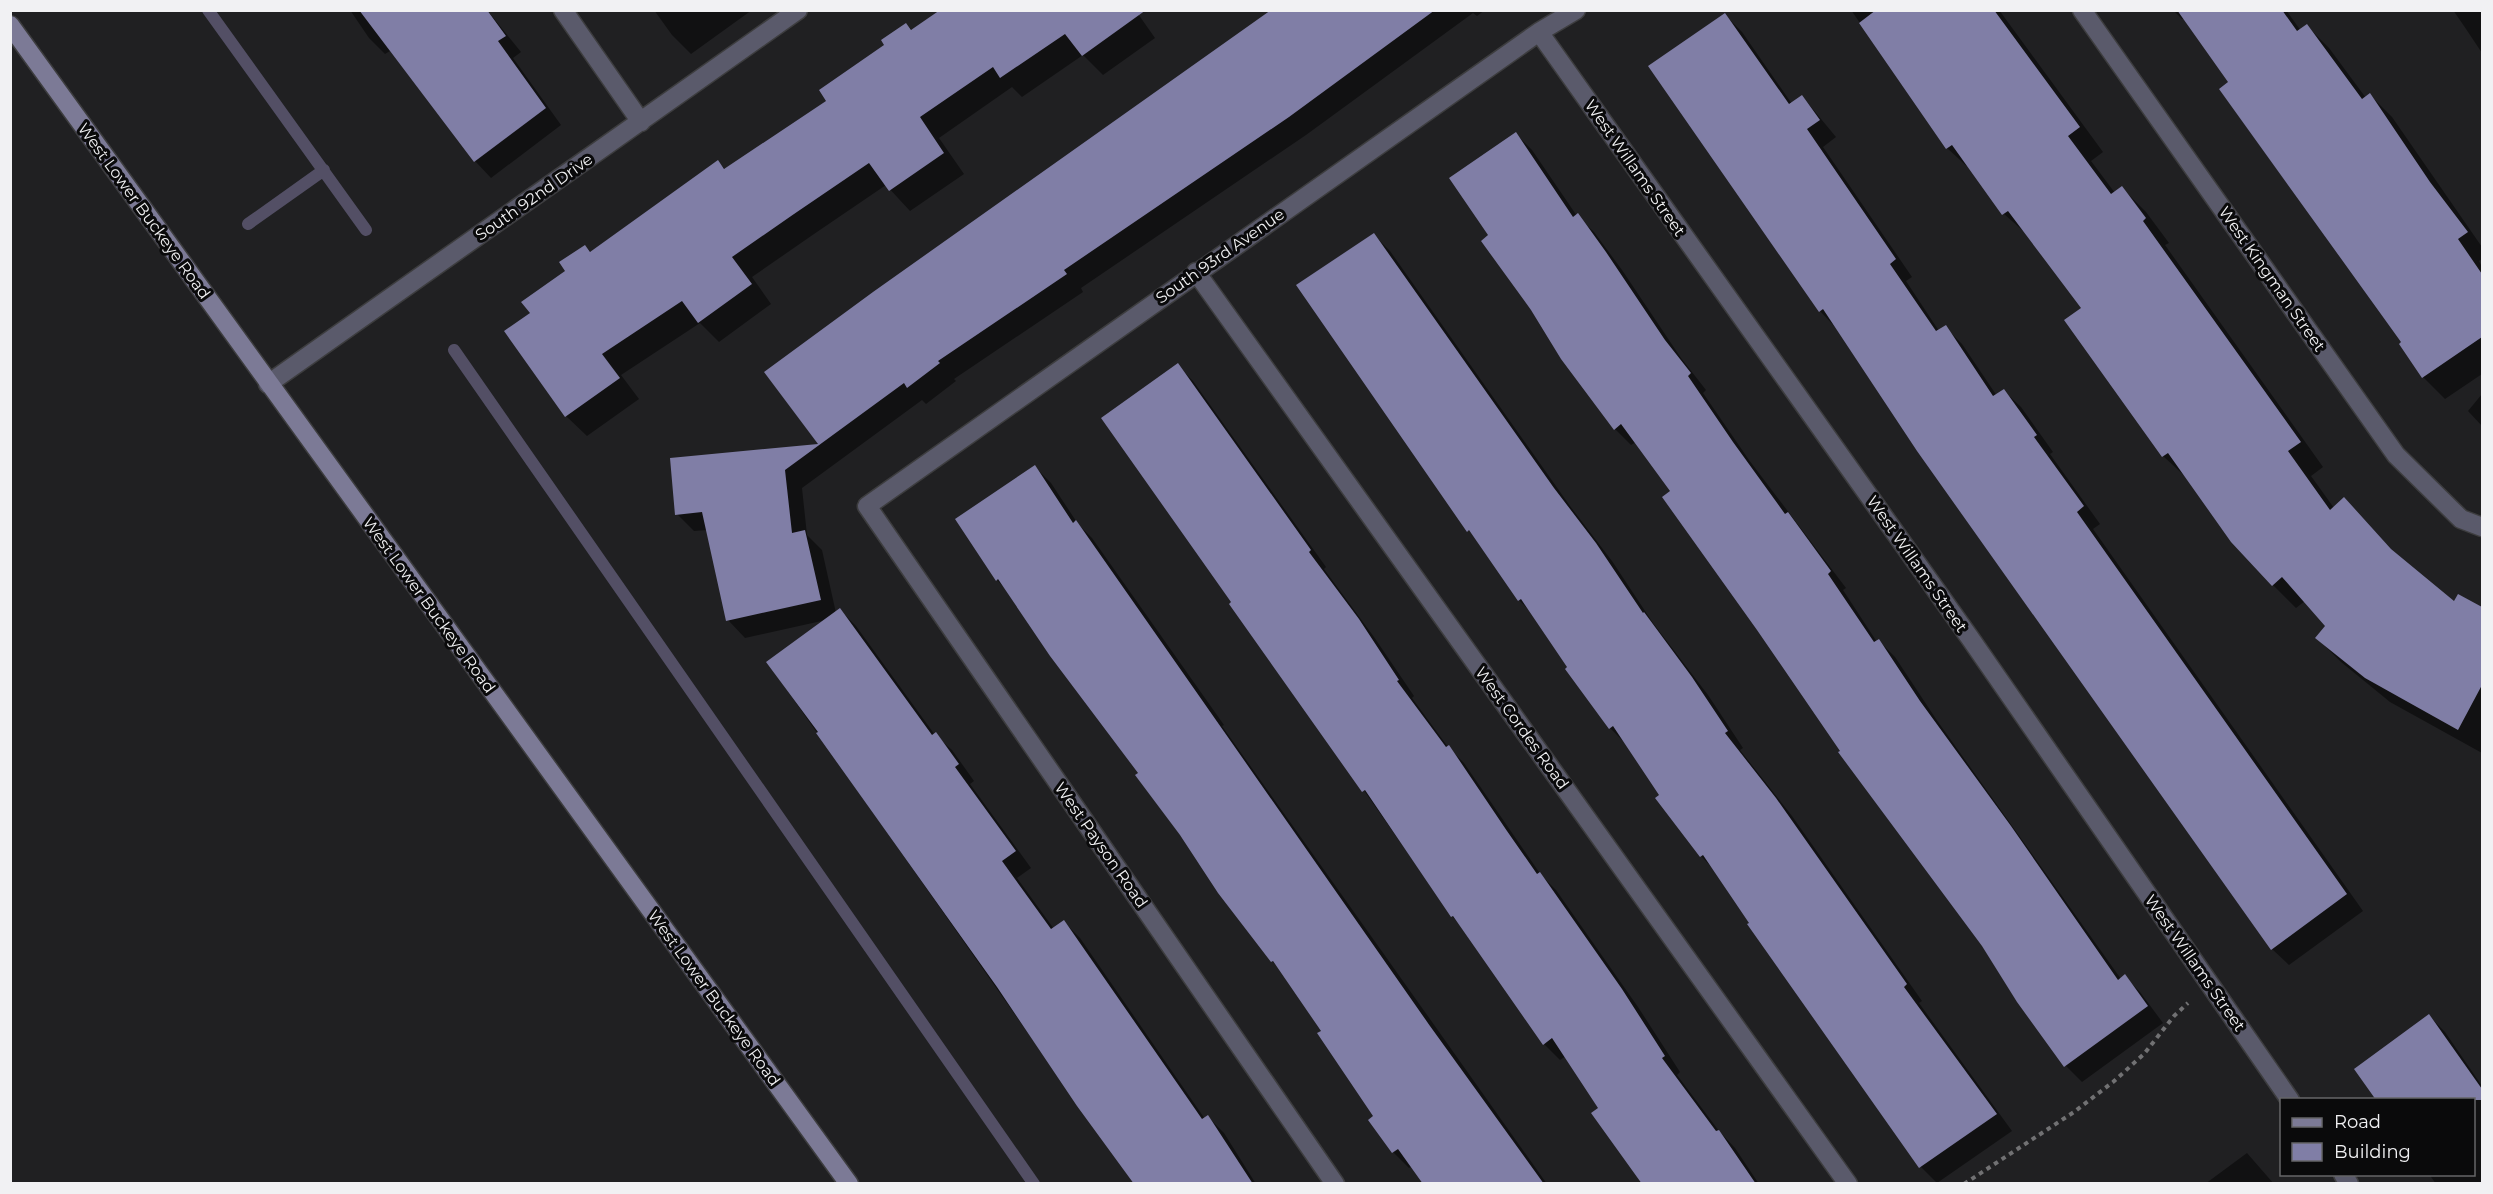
<svg xmlns="http://www.w3.org/2000/svg" width="2493" height="1194" viewBox="0 0 2493 1194" font-family="Montserrat,sans-serif">
  <rect width="100%" height="100%" fill="#202022"/>
  <!-- shadow -->
  <path fill="#0007" d="M 350,10 L 487,10 L 521,52 L 513,58 L 561,125 L 491,178 L 475,161 L 390,51 L 385,54 L 369,38 Z
    M 654,10 L 752,10 L 691,54 L 672,35 Z
    M 1274,10 L 1485,10 L 1477,16 L 1473,13 L 1306,135 L 1081,288 L 1083,292 L 954,379 L 956,381 L 926,404 L 922,400 L 802,488 L 807,535 L 822,550 L 836,613 L 840,610 L 856,626 L 935,735 L 952,750 L 974,781 L 970,784 L 1031,868 L 1017,878 L 1054,929 L 1064,922 L 1080,938 L 1205,1119 L 1208,1117 L 1224,1133 L 1256,1184 L 1134,1184 L 768,663 L 826,620 L 745,638 L 728,620 L 708,530 L 694,531 L 677,514 L 671,460 L 820,445 L 766,373 Z
    M 1851,10 L 1999,10 L 2103,152 L 2091,161 L 2115,193 L 2122,188 L 2146,212 L 2169,243 L 2165,245 L 2323,467 L 2311,476 L 2334,508 L 2455,604 L 2459,596 L 2482,609 L 2482,753 L 2390,702 L 2341,662 L 2317,638 L 2327,626 L 2305,601 L 2296,608 L 2273,585 L 2188,479 L 2163,456 L 2083,308 L 2029,236 L 2004,214 L 1972,171 L 1947,148 Z
    M 2173,10 L 2286,10 L 2301,31 L 2307,26 L 2329,48 L 2366,98 L 2370,95 L 2392,117 L 2482,247 L 2482,259 L 2479,261 L 2482,267 L 2482,374 L 2445,399 L 2423,377 L 2401,344 L 2403,342 L 2230,82 L 2184,18 L 2182,19 Z
    M 2453,10 L 2482,10 L 2482,53 L 2464,26 Z
    M 1136,11 L 1155,38 L 1103,75 L 1083,55 L 1022,97 L 1012,87 L 939,138 L 964,174 L 910,211 L 886,185 L 814,234 L 752,277 L 771,304 L 719,342 L 700,323 L 621,375 L 639,399 L 587,436 L 566,416 L 506,332 L 532,314 L 585,246 L 592,253 L 718,162 L 726,170 L 828,101 L 906,24 L 913,31 Z
    M 1725,15 L 1742,32 L 1792,104 L 1802,96 L 1836,137 L 1823,147 L 1912,277 L 1906,281 L 1939,331 L 1945,327 L 1962,344 L 1997,396 L 2004,391 L 2021,407 L 2053,452 L 2050,454 L 2100,524 L 2093,529 L 2363,911 L 2289,965 L 2272,949 L 1836,328 L 1820,311 Z
    M 1516,134 L 1532,150 L 1577,216 L 1594,232 L 1622,270 L 1681,358 L 1706,390 L 1703,393 L 1749,460 L 1846,588 L 1843,590 L 1877,642 L 1879,641 L 1895,657 L 1936,719 L 2121,979 L 2124,976 L 2140,992 L 2163,1023 L 2082,1082 L 2066,1066 L 2018,1001 L 1983,946 L 1842,751 L 1672,492 L 1636,442 L 1631,445 L 1615,429 L 1490,236 Z
    M 1374,235 L 1390,251 L 1570,506 L 1612,561 L 1653,623 L 1708,695 L 1743,748 L 1740,750 L 1792,816 L 1922,1001 L 1919,1003 L 2012,1131 L 1937,1183 L 1921,1167 L 1716,872 L 1701,856 L 1626,744 L 1610,728 L 1533,614 L 1519,600 Z
    M 1177,365 L 1193,381 L 1326,567 L 1324,569 L 1374,637 L 1414,696 L 1412,698 L 1448,747 L 1464,763 L 1541,875 L 1556,890 L 1638,1007 L 1680,1072 L 1677,1075 L 1719,1131 L 1735,1148 L 1759,1184 L 1642,1184 L 1600,1108 L 1566,1056 L 1560,1060 L 1544,1044 L 1461,926 L 1452,916 L 1103,418 Z
    M 2482,394 L 2482,426 L 2468,411 Z
    M 1035,467 L 1051,483 L 1078,524 L 1092,538 L 1224,725 L 1222,726 L 1547,1184 L 1425,1184 L 1412,1166 L 1409,1168 L 1393,1152 L 1370,1120 L 1375,1116 L 1283,972 L 1272,961 L 1008,591 L 997,580 Z
    M 2429,1016 L 2445,1032 L 2482,1086 L 2482,1184 L 2436,1184 L 2429,1174 L 2474,1174 L 2474,1100 Z
    M 2247,1153 L 2274,1184 L 2205,1184 Z"/>
  <g fill="none" stroke-linecap="round" stroke-linejoin="round">
    <!-- stream -->
    <path stroke="#534f65" stroke-width="12" d="M 208,10 L 366,230
      M 248,224 L 324,170
      M 454,350 L 1034,1184"/>
  </g>
  <!-- building -->
  <path fill="#807ea6" d="M 359,10 L 487,10 L 506,36 L 498,41 L 546,108 L 474,162 Z
    M 940,10 L 1146,10 L 1082,56 L 1065,34 L 1000,78 L 993,67 L 920,117 L 944,153 L 889,191 L 869,163 L 794,214 L 732,257 L 752,284 L 698,323 L 682,301 L 602,354 L 620,378 L 565,417 L 504,331 L 530,313 L 521,302 L 565,271 L 559,262 L 585,245 L 590,252 L 718,160 L 724,169 L 826,101 L 819,90 L 884,45 L 881,40 L 906,23 L 911,30 Z
    M 1271,10 L 1435,10 L 1289,117 L 1064,270 L 1067,274 L 938,361 L 940,363 L 907,388 L 904,383 L 785,470 L 792,533 L 805,530 L 821,600 L 726,621 L 702,512 L 675,515 L 670,458 L 818,444 L 764,372 L 873,292 Z
    M 1876,10 L 1994,10 L 2080,127 L 2068,136 L 2111,194 L 2122,186 L 2146,218 L 2143,221 L 2301,442 L 2288,451 L 2330,510 L 2344,497 L 2391,549 L 2454,601 L 2458,594 L 2482,607 L 2482,685 L 2458,730 L 2365,678 L 2315,638 L 2325,626 L 2282,577 L 2272,586 L 2231,542 L 2168,453 L 2162,457 L 2064,320 L 2081,308 L 2008,211 L 2002,215 L 1952,145 L 1946,149 L 1859,23 Z
    M 2177,10 L 2282,10 L 2297,31 L 2307,24 L 2362,99 L 2370,93 L 2430,182 L 2468,232 L 2458,239 L 2482,274 L 2482,337 L 2422,378 L 2399,344 L 2401,342 L 2219,89 L 2228,82 Z
    M 1725,13 L 1789,104 L 1802,95 L 1820,120 L 1807,129 L 1896,259 L 1890,264 L 1936,331 L 1946,325 L 1993,396 L 2004,389 L 2037,435 L 2034,437 L 2084,506 L 2077,512 L 2347,894 L 2271,950 L 1917,451 L 1823,309 L 1819,312 L 1648,66 Z
    M 1516,132 L 1573,217 L 1578,213 L 1606,252 L 1665,340 L 1691,373 L 1688,376 L 1733,442 L 1785,514 L 1788,512 L 1831,571 L 1828,574 L 1874,642 L 1879,639 L 1920,701 L 2011,826 L 2118,980 L 2125,974 L 2148,1006 L 2064,1067 L 2017,1002 L 1982,946 L 1838,752 L 1840,751 L 1757,630 L 1662,497 L 1670,491 L 1621,424 L 1614,430 L 1561,359 L 1531,310 L 1481,241 L 1488,235 L 1449,178 Z
    M 1374,233 L 1554,488 L 1596,543 L 1643,613 L 1644,612 L 1692,677 L 1728,731 L 1725,733 L 1776,798 L 1907,984 L 1904,987 L 1997,1114 L 1919,1168 L 1747,924 L 1749,923 L 1703,855 L 1700,857 L 1655,798 L 1659,795 L 1613,726 L 1609,729 L 1565,669 L 1567,667 L 1521,599 L 1518,601 L 1469,530 L 1467,532 L 1296,285 Z
    M 1178,363 L 1311,550 L 1309,552 L 1359,619 L 1399,680 L 1397,681 L 1446,747 L 1449,745 L 1507,831 L 1537,874 L 1540,872 L 1622,989 L 1665,1056 L 1662,1058 L 1716,1131 L 1719,1130 L 1756,1184 L 1642,1184 L 1591,1113 L 1598,1108 L 1552,1038 L 1543,1045 L 1453,916 L 1451,917 L 1365,790 L 1362,792 L 1229,604 L 1231,602 L 1101,418 Z
    M 1035,465 L 1073,523 L 1076,520 L 1430,1026 L 1544,1184 L 1423,1184 L 1398,1149 L 1392,1153 L 1368,1120 L 1373,1116 L 1317,1033 L 1321,1031 L 1273,961 L 1271,962 L 1218,893 L 1180,835 L 1135,775 L 1138,773 L 1050,656 L 998,579 L 996,581 L 955,519 Z
    M 840,608 L 932,735 L 936,732 L 959,764 L 955,767 L 1016,851 L 1002,861 L 1051,929 L 1064,920 L 1202,1119 L 1208,1115 L 1253,1184 L 1134,1184 L 1077,1106 L 997,987 L 816,733 L 818,732 L 766,662 Z
    M 2429,1014 L 2482,1089 L 2482,1100 L 2376,1100 L 2354,1069 Z"/>
  <g fill="none" stroke-linecap="round" stroke-linejoin="round">
    <defs>
      <path id="street" d="M 563,10 L 641,122
        M 2082,10 L 2396,455 L 2461,519 L 2482,527
        M 1539,32 L 1970,638 L 2290,1100
        M 1196,272 L 1848,1184
        M 268,384 L 798,10
        M 2343,1174 L 2349,1184
        M 1335,1184 L 867,506 L 1539,32 L 1576,10"/>
      <path id="secondary" d="M 10,25 L 849,1184"/>
    </defs>
    <!-- street casing -->
    <use href="#street" stroke="#3d3d3f" stroke-width="21"/>
    <!-- secondary casing -->
    <use href="#secondary" stroke="#3d3d3f" stroke-width="21"/>
    <!-- path -->
    <path stroke="#717173" stroke-width="4" stroke-dasharray="4.5 4.5" stroke-linecap="butt" d="M 1964,1184 L 2074,1112 L 2113,1082 L 2144,1054 L 2174,1016 L 2188,1003"/>
    <!-- street -->
    <use href="#street" stroke="#5a5a6b" stroke-width="18"/>
    <!-- secondary -->
    <use href="#secondary" stroke="#7c7a96" stroke-width="18"/>
  </g>
  <g text-anchor="middle" dominant-baseline="central" stroke-width="6" stroke-linejoin="round" paint-order="stroke">
    <!-- street labels -->
    <g font-size="16" fill="#f1f1f3" stroke="#0a0a0b">
      <text transform="translate(1635 168) rotate(55)">West Willams Street</text>
      <text transform="translate(534 197) rotate(-35)">South 92nd Drive</text>
      <text transform="translate(144 211) rotate(54)">West Lower Buckeye Road</text>
      <text transform="translate(1220 256) rotate(-35)">South 93rd Avenue</text>
      <text transform="translate(2272 279) rotate(55)">West Kingman Street</text>
      <text transform="translate(1917 564) rotate(55)">West Willams Street</text>
      <text transform="translate(429 605) rotate(54)">West Lower Buckeye Road</text>
      <text transform="translate(1522 728) rotate(54)">West Cordes Road</text>
      <text transform="translate(1101 845) rotate(55)">West Payson Road</text>
      <text transform="translate(2195 963) rotate(55)">West Willams Street</text>
      <text transform="translate(714 998) rotate(54)">West Lower Buckeye Road</text>
    </g>
  </g>
  <!-- border -->
  <rect width="2493" height="1194" fill="none" stroke="#f1f1f3" stroke-width="24"/>
  <!-- legend -->
  <rect x="2280" y="1098" width="195" height="78" fill="#0a0a0b" stroke="#666668" stroke-width="1.5"/>
  <rect x="2292" y="1118" width="30" height="9" fill="#7c7a96" stroke="#666668" stroke-width="1.5"/>
  <text x="2334" y="1128" font-size="18" fill="#f1f1f3">Road</text>
  <rect x="2292" y="1143" width="30" height="18" fill="#807ea6" stroke="#666668" stroke-width="1.5"/>
  <text x="2334" y="1158" font-size="18" fill="#f1f1f3">Building</text>
</svg>
